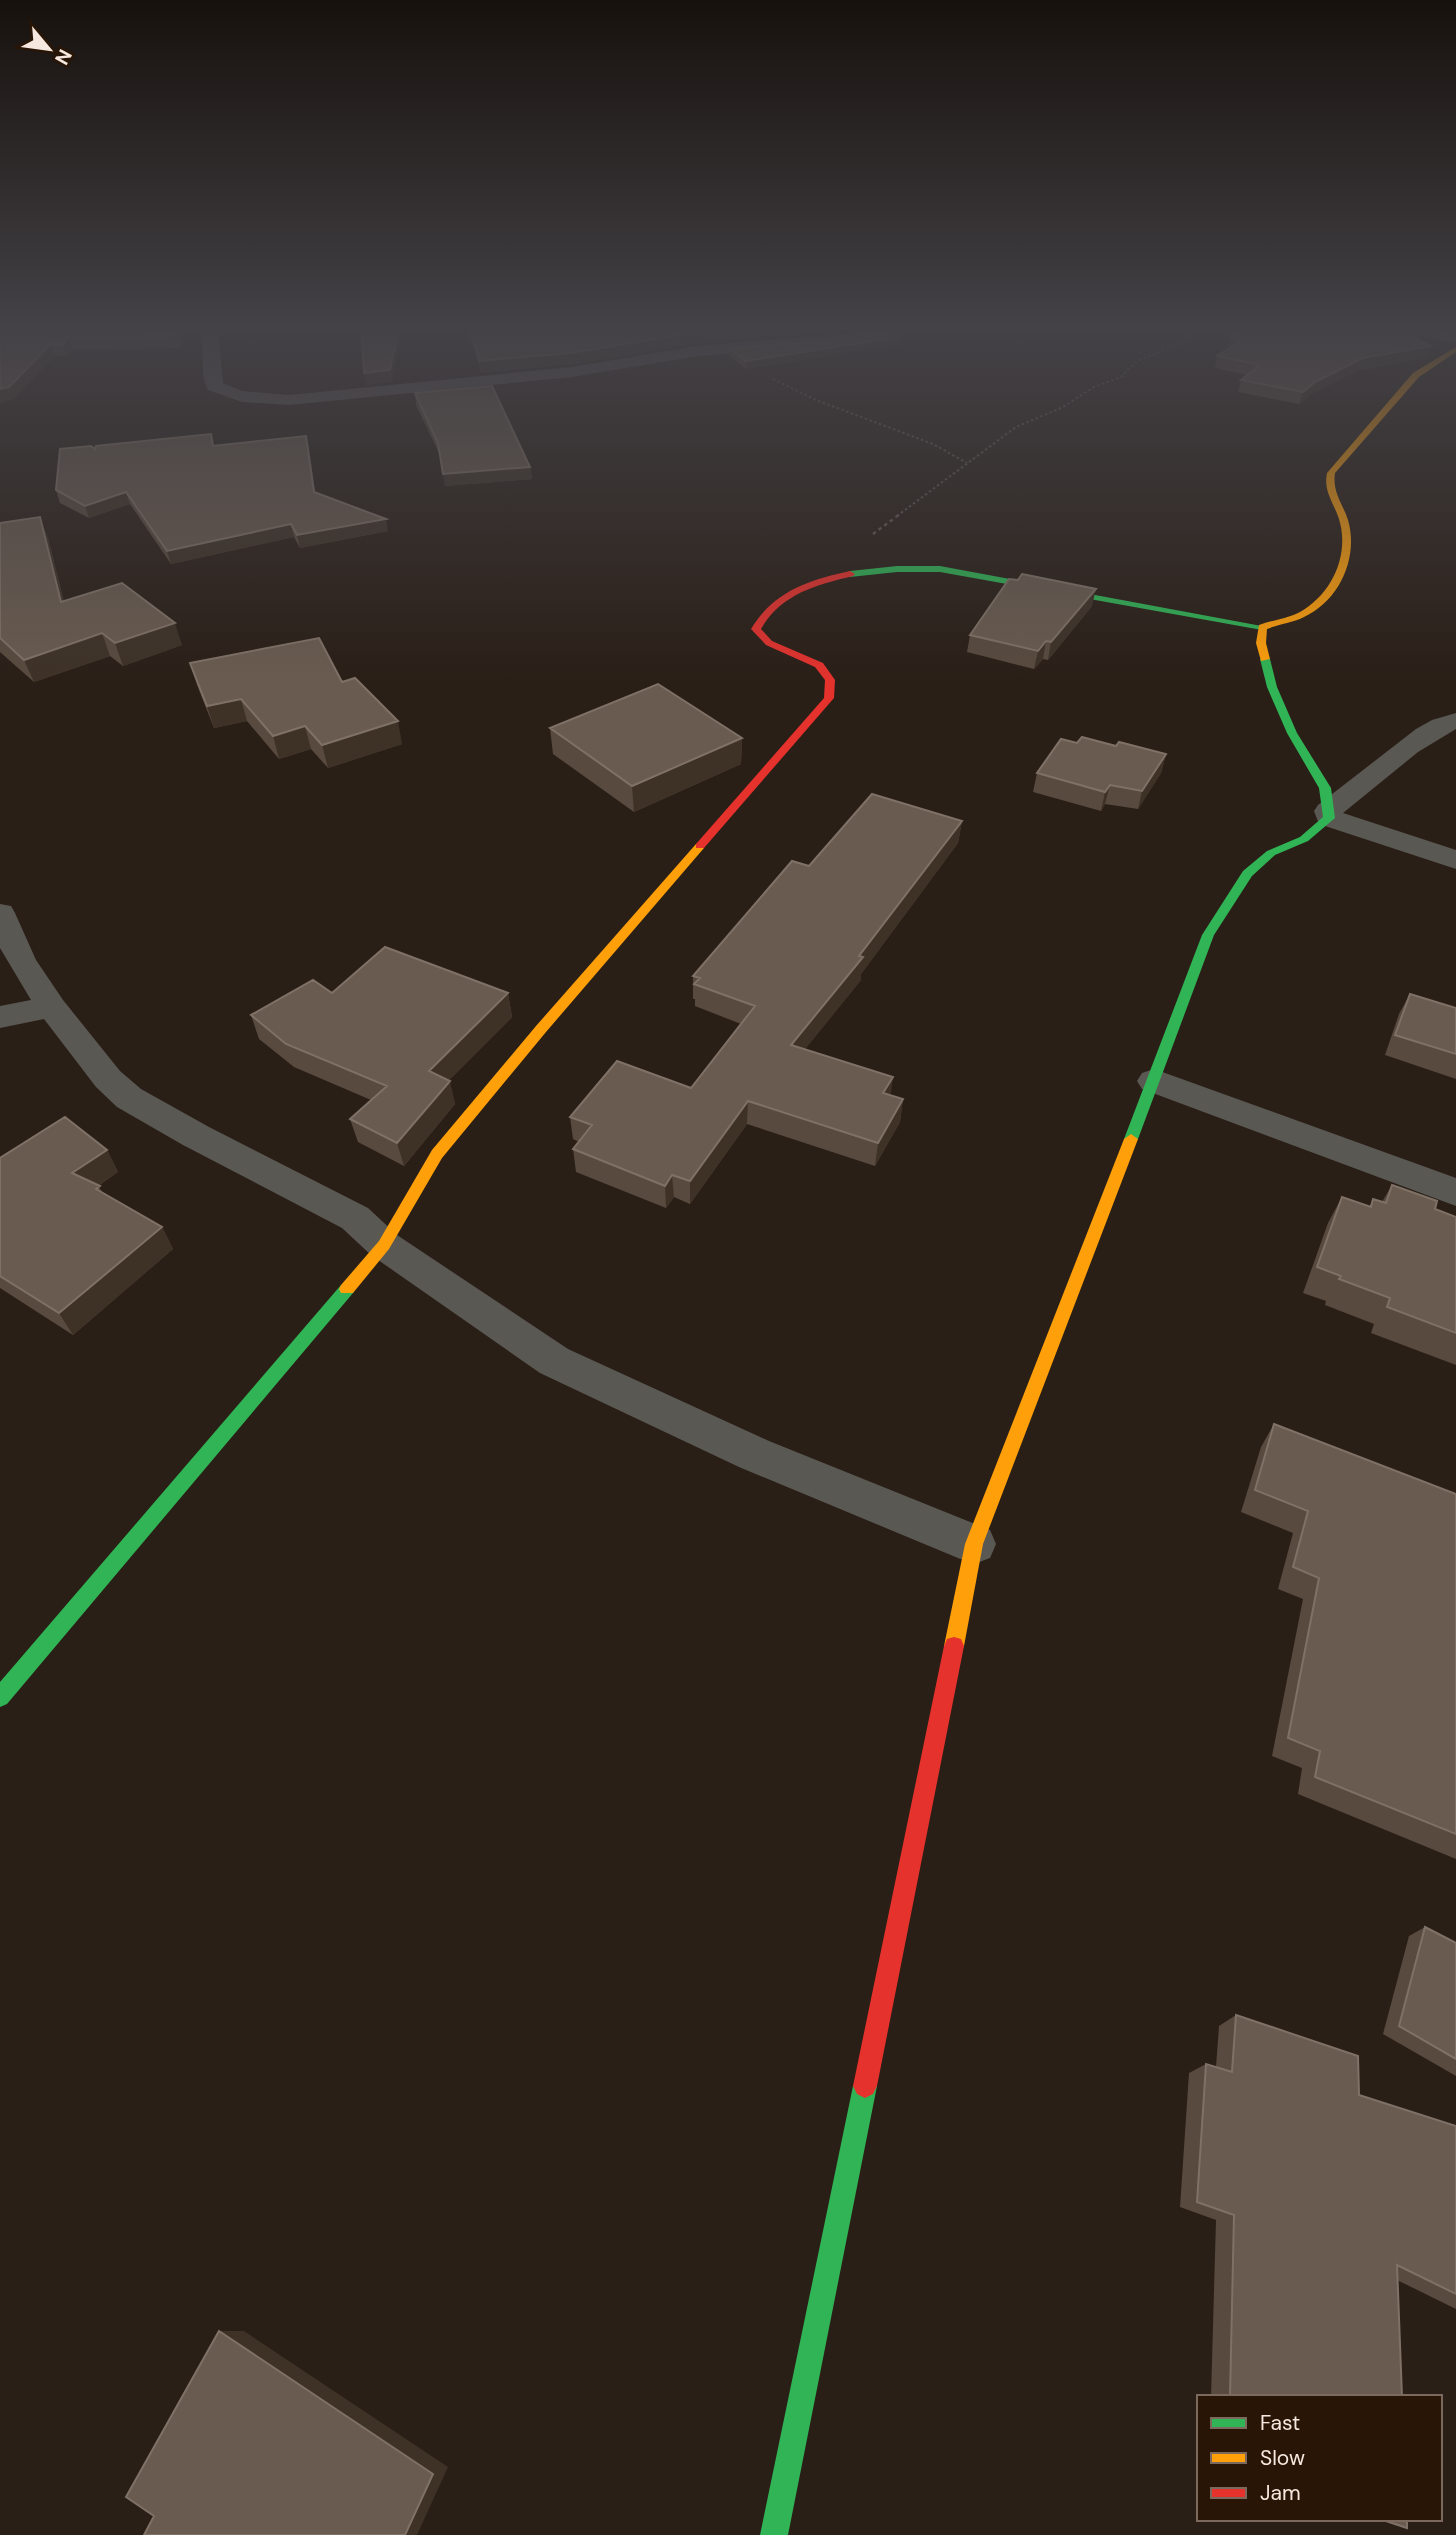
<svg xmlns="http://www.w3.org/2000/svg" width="1456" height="2535" viewBox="0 0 1456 2535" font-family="'DM Sans',sans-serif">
  <rect width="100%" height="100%" fill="#2a1f17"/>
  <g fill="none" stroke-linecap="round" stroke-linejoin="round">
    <!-- path-far1 -->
    <path stroke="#5e5a55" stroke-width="2" stroke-dasharray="2.5 2.5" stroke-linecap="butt" d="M 773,379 L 816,400 L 933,444 L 967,463
      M 897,516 L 1016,427 L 1063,407 L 1094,387 L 1121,377 L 1137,361 L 1175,346 L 1196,327"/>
    <!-- path -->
    <path stroke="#5e5a55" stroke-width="2.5" stroke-dasharray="3.5 3.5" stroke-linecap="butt" d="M 873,534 L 900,514"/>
    <!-- street -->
    <path fill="#5a5853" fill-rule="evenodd" d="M 199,327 L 215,327 L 218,333 L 223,383 L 242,391 L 289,395 L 572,367 L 698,346 L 855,333 L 890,327 L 927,327 L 919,332 L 855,343 L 698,356 L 572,377 L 289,405 L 242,402 L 208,390 C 198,372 207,347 199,327 Z
      M 1400,327 L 1428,327 L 1456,334 L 1456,344 L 1402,330 Z
      M 1456,713 L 1456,729 L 1418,752 L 1343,813 L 1456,850 L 1456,869 L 1319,824 L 1314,811 L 1318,805 L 1416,729 L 1432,720 Z
      M 0,904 L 11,906 L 15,913 L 36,960 L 63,1000 L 120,1071 L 141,1089 L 209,1127 L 368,1208 L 397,1235 L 568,1349 L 769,1441 L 990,1530 L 996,1544 L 990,1558 L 974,1564 L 958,1558 L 739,1467 L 540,1373 L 371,1255 L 342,1228 L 183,1145 L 117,1107 L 96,1087 L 44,1019 L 0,1028 L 0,1006 L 31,1000 L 0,948 Z
      M 1154,1069 L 1456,1178 L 1456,1206 L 1142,1089 L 1137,1081 L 1142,1073 Z"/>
    <!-- fast -->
    <path fill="#30b455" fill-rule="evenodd" d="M 897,566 L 940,566 L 1267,627 L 1262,630 L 940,572 L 897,572 L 850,577 L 845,574 L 850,571 Z
      M 1265,656 L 1270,659 L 1277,687 L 1297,733 L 1331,788 L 1335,818 L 1308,841 L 1275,855 L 1252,876 L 1214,935 L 1138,1139 L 1131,1144 L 1124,1139 L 1202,935 L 1243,871 L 1267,851 L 1300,837 L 1323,817 L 1319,788 L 1287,733 L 1267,687 L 1260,659 Z
      M 347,1283 L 353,1285 L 355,1289 L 353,1293 L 7,1704 L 0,1707 L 0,1682 L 341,1285 Z
      M 865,2074 L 873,2078 L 877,2086 L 788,2535 L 760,2535 L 853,2086 L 857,2078 Z"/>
    <!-- slow -->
    <path fill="#ff9f0a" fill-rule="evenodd" d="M 1456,347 L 1456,352 L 1419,377 L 1335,473 C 1332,492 1343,504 1348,520 C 1359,558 1339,601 1304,617 C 1292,623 1279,624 1267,629 L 1266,643 L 1270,659 L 1261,661 L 1256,643 L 1259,625 C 1272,620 1287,619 1300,612 C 1332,594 1350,555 1339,519 C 1334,503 1323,491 1327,473 L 1413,373 Z
      M 700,842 L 704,844 L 704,848 L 546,1032 L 442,1158 L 389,1249 L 353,1293 L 341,1293 L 339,1289 L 341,1285 L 379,1241 L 432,1150 L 536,1026 L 696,844 Z
      M 1131,1134 L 1138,1139 L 983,1544 L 964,1646 L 961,1653 L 954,1655 L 947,1653 L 944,1646 L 965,1544 L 1124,1139 Z"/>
    <!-- jam -->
    <path fill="#e5322d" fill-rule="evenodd" d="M 850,571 L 855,574 L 853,576 C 816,585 781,594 761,629 L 772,641 L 823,663 L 835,680 L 834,698 L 704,848 L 696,848 L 696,844 L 824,698 L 825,680 L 815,667 L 766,645 L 751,629 C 774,591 809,580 850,571 Z
      M 954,1637 L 961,1639 L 964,1646 L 877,2086 L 873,2094 L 865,2098 L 857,2094 L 853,2086 L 944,1646 L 947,1639 Z"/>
  </g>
  <!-- wall -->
  <path fill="#584a3e" d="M 0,327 L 190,327 L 180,348 L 73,350 L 67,356 L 55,356 L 13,399 L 0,403 Z
    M 462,327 L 872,327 L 698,343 L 572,364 L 481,373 L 474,347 Z
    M 1206,327 L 1397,327 L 1430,346 L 1426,358 L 1359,370 L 1311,394 L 1299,404 L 1238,392 L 1241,380 L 1247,375 L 1215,368 L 1217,356 L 1229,348 L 1228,348 L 1230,338 Z
    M 899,344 L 746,369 L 729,356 L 729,349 Z
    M 415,393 L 530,467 L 532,479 L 445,486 L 440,455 L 416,405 Z
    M 211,434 L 214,446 L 309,448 L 315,493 L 388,531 L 300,548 L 294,537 L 171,564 L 130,504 L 89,518 L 60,503 L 56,490 L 95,449 Z
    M 0,523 L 48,538 L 64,602 L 182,645 L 123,666 L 110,656 L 34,682 L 0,652 Z
    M 1092,606 L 1048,660 L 1043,659 L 1034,669 L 967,652 L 970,635 Z
    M 190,663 L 342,682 L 402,744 L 328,768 L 311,749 L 279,759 L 247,721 L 214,728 L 197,685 Z
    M 550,728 L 742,738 L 741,764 L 634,812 L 553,754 Z
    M 1077,743 L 1116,746 L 1166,754 L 1161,773 L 1138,809 L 1105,804 L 1101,811 L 1033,792 L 1037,773 Z
    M 962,821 L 958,843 L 861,974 L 861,980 L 805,1049 L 891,1096 L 903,1099 L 900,1122 L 875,1166 L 747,1124 L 690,1204 L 674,1197 L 666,1208 L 576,1172 L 573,1149 L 579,1142 L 573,1139 L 570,1117 L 691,1088 L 741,1024 L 695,1006 L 695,999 L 693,999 L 693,976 Z
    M 332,993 L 508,993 L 512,1017 L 449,1080 L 455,1104 L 404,1166 L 358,1142 L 350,1119 L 371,1100 L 294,1067 L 259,1039 L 251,1015 Z
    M 1410,994 L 1456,1008 L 1456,1079 L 1385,1055 L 1399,1014 Z
    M 107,1150 L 118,1172 L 98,1186 L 103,1193 L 162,1227 L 173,1249 L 73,1335 L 0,1288 L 0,1158 Z
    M 1392,1185 L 1435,1209 L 1456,1217 L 1456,1365 L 1371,1333 L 1374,1324 L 1325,1305 L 1326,1301 L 1303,1293 L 1328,1223 L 1342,1197 L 1369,1207 L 1373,1199 L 1382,1202 Z
    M 1274,1424 L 1456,1494 L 1456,1859 L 1298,1794 L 1302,1768 L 1272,1756 L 1303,1599 L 1278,1589 L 1293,1533 L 1241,1512 L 1261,1447 Z
    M 1425,1927 L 1456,1943 L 1456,2076 L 1383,2034 L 1409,1936 Z
    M 1236,2015 L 1359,2095 L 1456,2126 L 1456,2309 L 1397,2280 L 1402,2397 L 1211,2397 L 1216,2220 L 1180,2207 L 1189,2073 L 1206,2064 L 1216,2067 L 1219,2026 Z"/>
  <!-- shaded-wall -->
  <path fill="#3e3227" d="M 181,327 L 190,327 L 180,348 L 177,336 Z
    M 399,327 L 403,327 L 392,382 L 366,385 L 364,373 Z
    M 750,327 L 872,327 L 698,343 L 572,364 L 481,373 L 479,361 L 697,332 Z
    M 900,337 L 899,344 L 746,369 L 746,361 Z
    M 69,338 L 73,350 L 67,356 L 63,344 Z
    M 51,344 L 55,356 L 13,399 L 0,403 L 0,389 Z
    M 1430,346 L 1426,358 L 1359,370 L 1311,394 L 1299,404 L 1303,392 L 1315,382 L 1363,358 Z
    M 306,436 L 309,448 L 317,505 L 314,492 Z
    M 530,467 L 532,479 L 445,486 L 443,474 Z
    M 126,492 L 130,504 L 89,518 L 85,506 Z
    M 40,517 L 48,538 L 69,624 L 61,602 Z
    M 386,519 L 388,531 L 300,548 L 297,535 Z
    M 291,524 L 294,537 L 171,564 L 167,551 Z
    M 1096,589 L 1092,606 L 1048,660 L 1051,642 Z
    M 175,623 L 182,645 L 123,666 L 115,643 Z
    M 102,633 L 110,656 L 34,682 L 24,660 Z
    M 1046,641 L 1043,659 L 1034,669 L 1038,651 Z
    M 241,699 L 247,721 L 214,728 L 207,706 Z
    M 398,721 L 402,744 L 328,768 L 322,745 Z
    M 305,726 L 311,749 L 279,759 L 273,736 Z
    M 742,738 L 741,764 L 634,812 L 632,786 Z
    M 1166,754 L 1161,773 L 1138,809 L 1142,791 Z
    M 1110,785 L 1105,804 L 1101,811 L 1105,792 Z
    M 962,821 L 958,843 L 861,974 L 861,980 L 790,1068 L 791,1045 Z
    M 508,993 L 512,1017 L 435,1094 L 429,1071 Z
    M 893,1077 L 890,1100 L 883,1093 Z
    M 450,1081 L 455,1104 L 404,1166 L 397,1143 Z
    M 903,1099 L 900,1122 L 875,1166 L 878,1143 Z
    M 748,1101 L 747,1124 L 690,1204 L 690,1181 Z
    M 107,1150 L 118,1172 L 84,1195 L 72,1173 Z
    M 672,1175 L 674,1197 L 666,1208 L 665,1186 Z
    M 162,1227 L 173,1249 L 73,1335 L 59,1313 Z
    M 219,2331 L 244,2331 L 448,2467 L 417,2535 L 405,2535 Z"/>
  <!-- building -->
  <path fill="#695b4f" stroke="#7f7166" stroke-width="2" d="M 0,327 L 181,327 L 177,336 L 69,338 L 63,344 L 51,344 L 9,387 L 0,389 Z
    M 361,327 L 399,327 L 390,370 L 364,373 Z
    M 468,327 L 750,327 L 697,332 L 571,353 L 479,361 L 473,335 Z
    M 1234,327 L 1397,327 L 1430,346 L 1363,358 L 1315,382 L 1303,392 L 1241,380 L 1260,365 L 1217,356 L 1243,339 L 1231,336 L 1240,330 Z
    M 892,332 L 900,337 L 746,361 L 729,349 L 856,338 Z
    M 492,386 L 530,467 L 443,474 L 438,443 L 415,393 Z
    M 211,434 L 213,446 L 306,436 L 314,492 L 386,519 L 297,535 L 291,524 L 167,551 L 126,492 L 85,506 L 56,490 L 60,449 L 91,446 L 95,449 L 96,446 Z
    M 40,517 L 61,602 L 122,583 L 175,623 L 115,643 L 102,633 L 24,660 L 0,638 L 0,523 Z
    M 1022,574 L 1096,589 L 1051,642 L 1046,641 L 1038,651 L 970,635 L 1009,579 L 1018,580 Z
    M 319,638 L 342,682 L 355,678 L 398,721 L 322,745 L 305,726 L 273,736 L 241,699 L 207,706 L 190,663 Z
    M 658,684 L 742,738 L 632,786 L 550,728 Z
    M 1082,737 L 1116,746 L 1119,742 L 1166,754 L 1142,791 L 1110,785 L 1105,792 L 1037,773 L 1061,739 L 1077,743 Z
    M 872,794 L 962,821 L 859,956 L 863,957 L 791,1045 L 893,1077 L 883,1093 L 903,1099 L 878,1143 L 748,1101 L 690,1181 L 672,1175 L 665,1186 L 573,1149 L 592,1125 L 570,1117 L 617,1061 L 691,1088 L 755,1006 L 694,984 L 700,978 L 693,976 L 792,861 L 809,866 Z
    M 385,947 L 508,993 L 429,1071 L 450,1081 L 397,1143 L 350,1119 L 387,1086 L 286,1044 L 251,1015 L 313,980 L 332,993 Z
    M 1410,994 L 1456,1008 L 1456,1054 L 1395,1035 Z
    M 65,1117 L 107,1150 L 72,1173 L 100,1186 L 96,1189 L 162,1227 L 59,1313 L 0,1276 L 0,1158 Z
    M 1392,1185 L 1437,1201 L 1435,1209 L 1456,1217 L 1456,1333 L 1387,1307 L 1390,1298 L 1339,1279 L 1341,1276 L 1317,1267 L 1342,1197 L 1371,1207 L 1373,1199 L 1386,1203 Z
    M 1274,1424 L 1456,1494 L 1456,1834 L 1315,1777 L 1320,1751 L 1288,1738 L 1319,1578 L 1293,1567 L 1308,1511 L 1255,1490 Z
    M 1425,1927 L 1456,1943 L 1456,2059 L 1399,2026 Z
    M 1236,2015 L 1358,2056 L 1359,2095 L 1456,2126 L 1456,2294 L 1397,2265 L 1402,2397 L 1230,2397 L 1234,2215 L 1197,2202 L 1206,2064 L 1232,2072 Z
    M 219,2331 L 433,2474 L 405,2535 L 144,2535 L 154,2516 L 126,2497 Z
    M 1380,2519 L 1407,2519 L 1407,2528 Z"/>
  <!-- sky -->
  <linearGradient id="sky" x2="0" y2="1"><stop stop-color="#17110d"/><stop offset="0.48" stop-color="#444247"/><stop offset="1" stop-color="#444247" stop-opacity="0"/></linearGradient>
  <rect width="1456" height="682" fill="url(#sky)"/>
  <!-- legend -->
  <rect x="1197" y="2395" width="245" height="126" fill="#281506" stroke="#7a695c" stroke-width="2"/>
  <rect x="1211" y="2418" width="35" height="10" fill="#30b455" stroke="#7a695c" stroke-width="2"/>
  <text x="1260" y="2430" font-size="21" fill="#f6e8de">Fast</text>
  <rect x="1211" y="2453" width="35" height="10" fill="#ff9f0a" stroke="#7a695c" stroke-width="2"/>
  <text x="1260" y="2465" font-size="21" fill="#f6e8de">Slow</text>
  <rect x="1211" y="2488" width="35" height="10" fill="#e5322d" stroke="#7a695c" stroke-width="2"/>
  <text x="1260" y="2500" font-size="21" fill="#f6e8de">Jam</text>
  <!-- north arrow -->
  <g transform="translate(49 49) rotate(119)" stroke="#281506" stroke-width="5" paint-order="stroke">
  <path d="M0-5L12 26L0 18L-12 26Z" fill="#f6e8de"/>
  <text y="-10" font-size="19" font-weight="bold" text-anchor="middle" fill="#f6e8de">N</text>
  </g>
</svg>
